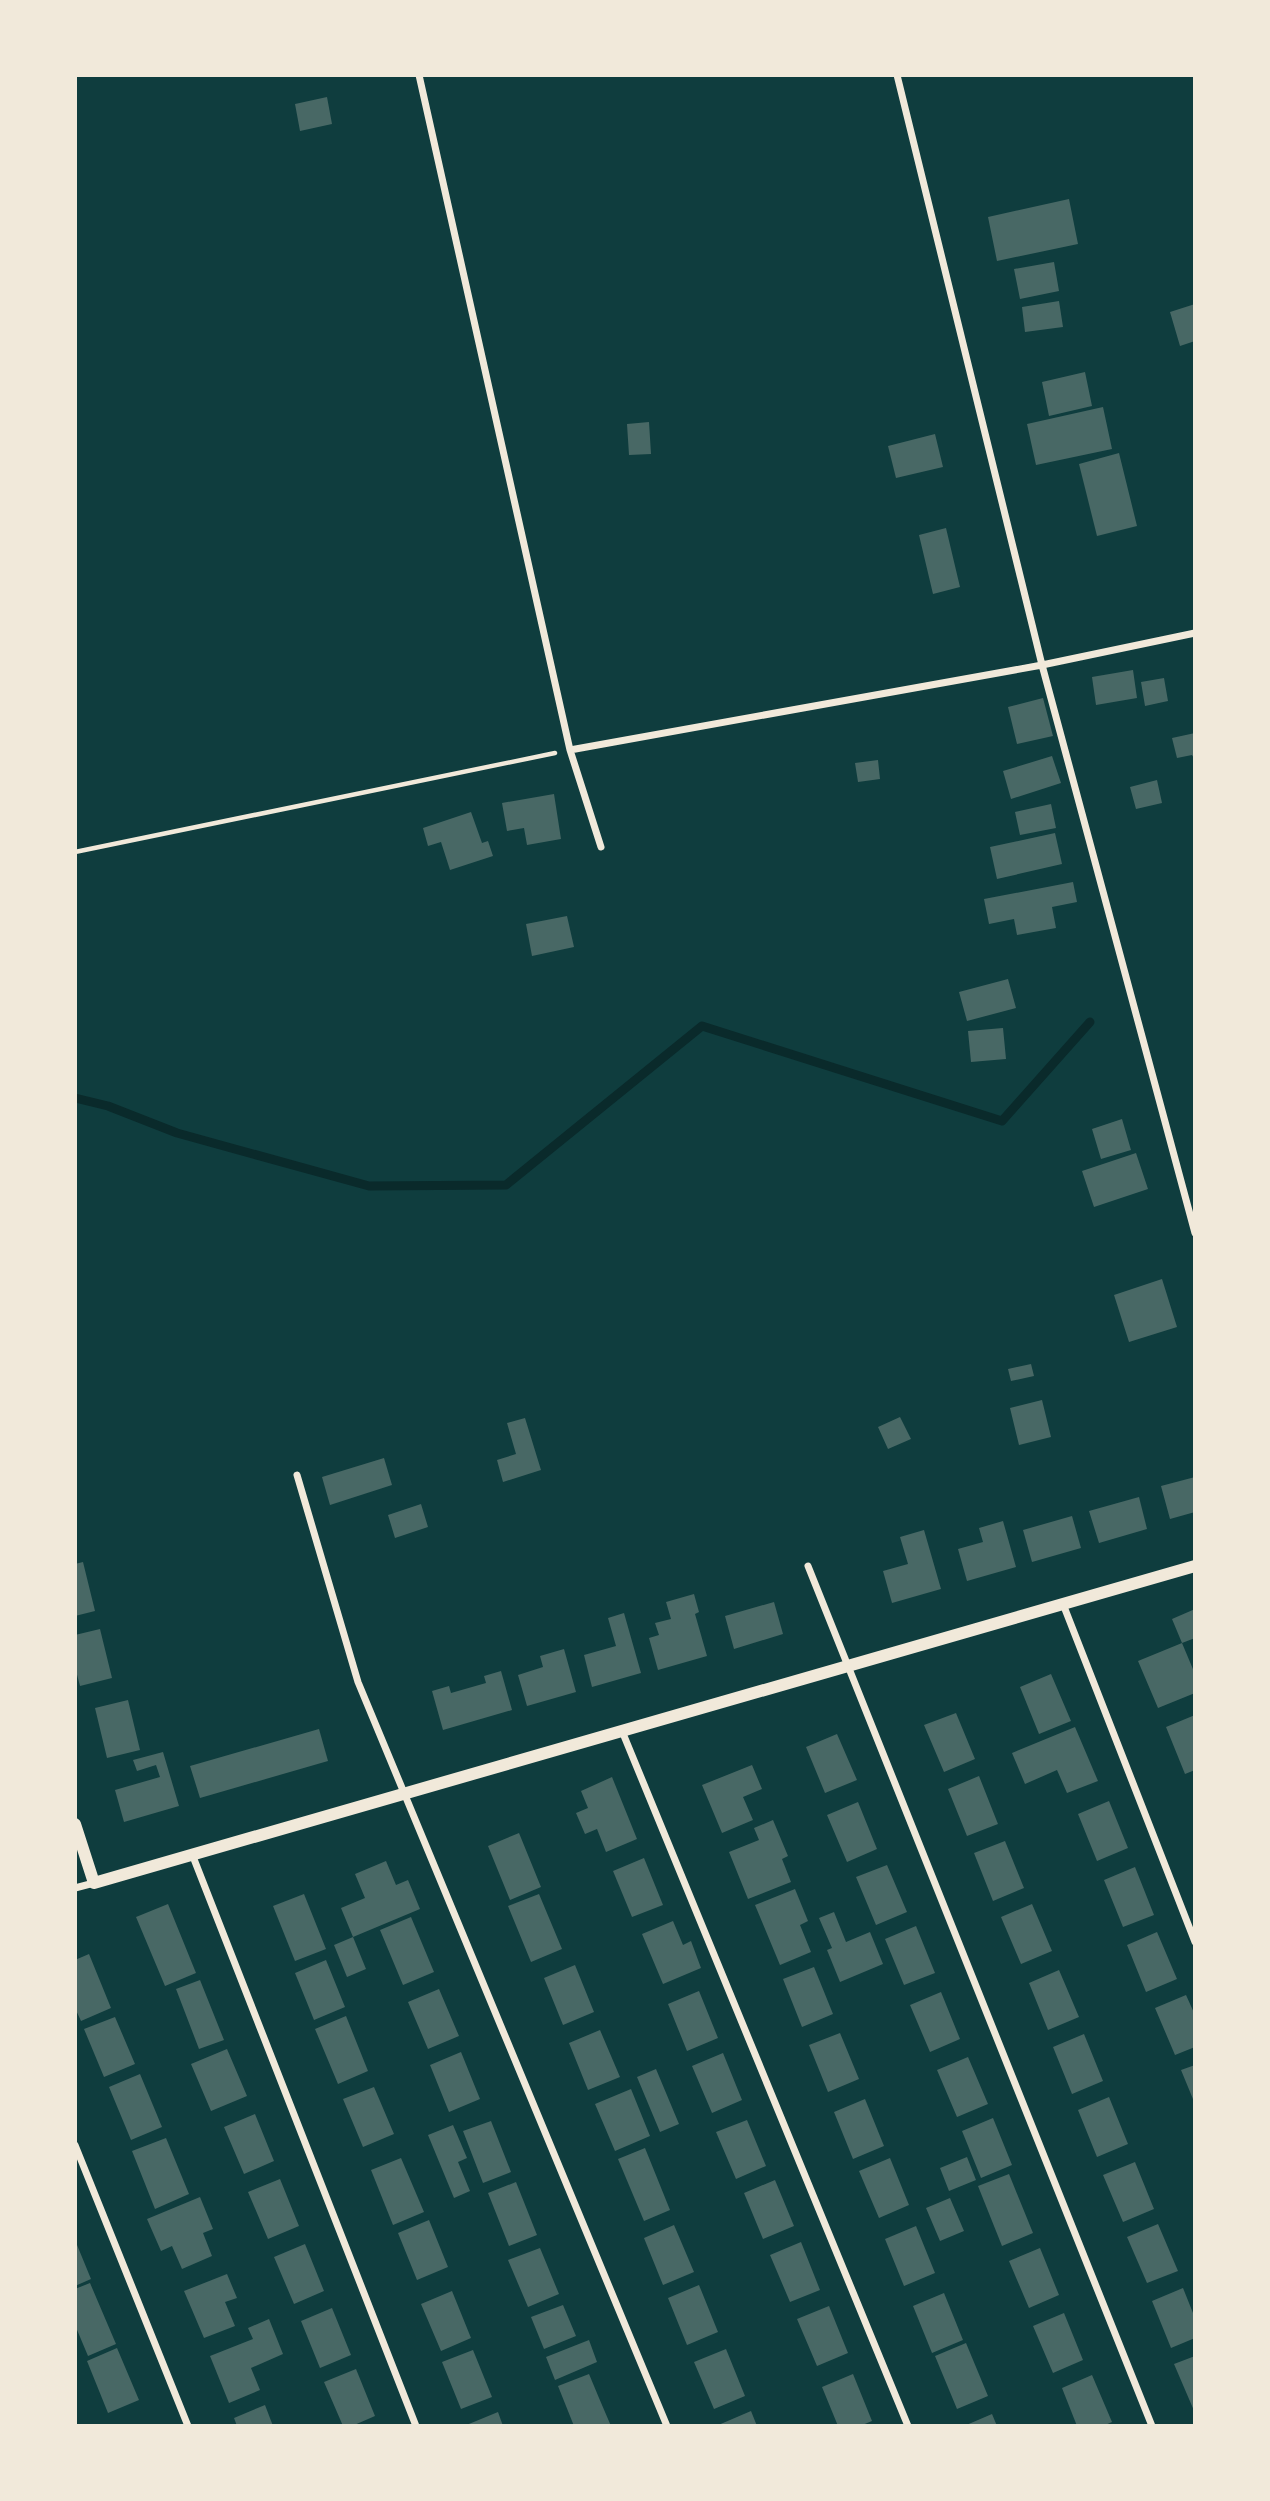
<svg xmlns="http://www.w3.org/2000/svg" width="1270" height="2501" viewBox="0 0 1270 2501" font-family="'Work Sans',sans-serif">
  <rect width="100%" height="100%" fill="#0f3d3e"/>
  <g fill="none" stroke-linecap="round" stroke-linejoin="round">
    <!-- stream -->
    <path stroke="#0a2a2b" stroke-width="9" d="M 75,1098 L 108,1106 L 177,1133 L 369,1186 L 506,1185 L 702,1026 L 1002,1121 L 1090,1022"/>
  </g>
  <!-- building -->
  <path fill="#486865" d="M 327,97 L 332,124 L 300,131 L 295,104 Z
    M 1069,199 L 1078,244 L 997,261 L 988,217 Z
    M 1054,262 L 1059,291 L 1020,299 L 1014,269 Z
    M 1059,301 L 1063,327 L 1025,332 L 1022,307 Z
    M 1195,304 L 1195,341 L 1180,346 L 1170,312 Z
    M 1085,372 L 1092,406 L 1049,416 L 1042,382 Z
    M 1103,407 L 1112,449 L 1036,465 L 1027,424 Z
    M 649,422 L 651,454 L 629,455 L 627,424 Z
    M 935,434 L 943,467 L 896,478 L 888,446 Z
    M 1119,453 L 1137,526 L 1097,536 L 1079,464 Z
    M 946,528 L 960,587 L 933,594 L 919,535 Z
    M 1133,670 L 1137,698 L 1096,705 L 1092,677 Z
    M 1164,678 L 1168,701 L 1145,706 L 1141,682 Z
    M 1043,698 L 1053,736 L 1017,744 L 1008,707 Z
    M 1195,733 L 1195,760 L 1192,755 L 1177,758 L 1172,738 Z
    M 1052,756 L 1061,783 L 1011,799 L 1003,771 Z
    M 878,760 L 880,779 L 858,782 L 855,763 Z
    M 1157,780 L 1162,803 L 1136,809 L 1130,787 Z
    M 554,794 L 561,839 L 527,845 L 524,828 L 507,831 L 502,803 Z
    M 1051,804 L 1056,828 L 1020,835 L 1015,812 Z
    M 471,812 L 482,843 L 488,841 L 493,856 L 450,870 L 441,842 L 428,846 L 423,828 Z
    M 1055,833 L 1062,864 L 997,879 L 990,847 Z
    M 1073,882 L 1077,902 L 1052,907 L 1056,928 L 1017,935 L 1014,919 L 989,924 L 984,899 Z
    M 567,916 L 574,947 L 532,956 L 526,924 Z
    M 1008,979 L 1016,1008 L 967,1021 L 959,992 Z
    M 1003,1028 L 1006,1059 L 971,1062 L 968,1031 Z
    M 1122,1119 L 1131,1150 L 1101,1159 L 1092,1129 Z
    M 1136,1153 L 1148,1189 L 1094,1207 L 1082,1171 Z
    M 1162,1279 L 1177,1327 L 1129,1342 L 1114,1295 Z
    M 1031,1364 L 1034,1376 L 1011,1381 L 1008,1369 Z
    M 1042,1400 L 1051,1437 L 1019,1445 L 1010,1408 Z
    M 900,1417 L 911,1439 L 888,1449 L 878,1427 Z
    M 525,1418 L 541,1470 L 503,1482 L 497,1460 L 516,1454 L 507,1423 Z
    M 384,1458 L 392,1485 L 330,1505 L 322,1477 Z
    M 1195,1477 L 1195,1512 L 1170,1519 L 1161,1486 Z
    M 1139,1497 L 1147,1529 L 1099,1543 L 1089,1511 Z
    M 421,1504 L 428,1527 L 395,1538 L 388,1515 Z
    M 1072,1516 L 1081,1548 L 1032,1562 L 1023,1530 Z
    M 1003,1521 L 1016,1567 L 967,1581 L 958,1549 L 983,1542 L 979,1528 Z
    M 924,1530 L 941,1589 L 892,1603 L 883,1571 L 908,1564 L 900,1537 Z
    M 83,1562 L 95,1611 L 75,1616 L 75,1564 Z
    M 694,1594 L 699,1612 L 695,1614 L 707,1656 L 658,1670 L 649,1638 L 659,1635 L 655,1623 L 671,1619 L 666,1602 Z
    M 774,1602 L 783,1634 L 734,1649 L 725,1616 Z
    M 1195,1609 L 1195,1638 L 1182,1643 L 1172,1619 Z
    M 624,1613 L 641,1673 L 592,1687 L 584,1655 L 616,1646 L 608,1618 Z
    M 100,1629 L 112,1678 L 80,1686 L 75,1667 L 75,1635 Z
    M 1182,1643 L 1195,1674 L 1195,1693 L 1158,1708 L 1138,1661 Z
    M 564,1649 L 576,1692 L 527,1706 L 518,1675 L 543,1667 L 540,1656 Z
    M 501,1671 L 512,1710 L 443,1730 L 432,1691 L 449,1686 L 451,1693 L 486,1683 L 484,1676 Z
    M 1051,1674 L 1071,1721 L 1039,1734 L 1020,1687 Z
    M 128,1700 L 140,1750 L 107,1758 L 95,1708 Z
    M 956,1713 L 975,1759 L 944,1772 L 924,1725 Z
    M 1195,1715 L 1195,1770 L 1185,1774 L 1166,1727 Z
    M 1075,1727 L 1098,1781 L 1067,1793 L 1057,1770 L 1025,1784 L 1012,1753 Z
    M 319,1729 L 328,1761 L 200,1798 L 190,1766 Z
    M 837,1734 L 857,1780 L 825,1793 L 806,1747 Z
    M 163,1752 L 179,1806 L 124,1822 L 115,1790 L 160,1777 L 156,1765 L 137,1771 L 133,1760 Z
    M 752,1765 L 762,1789 L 743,1797 L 753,1820 L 722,1833 L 702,1785 Z
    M 979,1776 L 998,1824 L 967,1836 L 948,1789 Z
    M 612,1777 L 637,1839 L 606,1852 L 597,1829 L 585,1834 L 576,1813 L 588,1808 L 581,1791 Z
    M 1109,1801 L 1128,1848 L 1097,1861 L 1078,1814 Z
    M 858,1802 L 877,1849 L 847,1862 L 827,1815 Z
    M 773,1820 L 788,1856 L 782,1859 L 791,1882 L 748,1899 L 729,1852 L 759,1840 L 754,1828 Z
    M 519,1833 L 541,1887 L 510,1900 L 488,1846 Z
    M 1005,1841 L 1024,1888 L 993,1901 L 974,1853 Z
    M 644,1858 L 663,1905 L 632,1917 L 613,1871 Z
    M 386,1861 L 396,1885 L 408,1880 L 420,1909 L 353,1937 L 341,1908 L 365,1898 L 355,1874 Z
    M 887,1865 L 907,1912 L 876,1925 L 856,1877 Z
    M 1135,1867 L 1154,1915 L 1123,1927 L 1104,1880 Z
    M 795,1889 L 808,1921 L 800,1925 L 811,1952 L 780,1965 L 755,1905 Z
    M 304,1894 L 326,1949 L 295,1961 L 273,1906 Z
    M 539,1894 L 562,1949 L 531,1962 L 508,1906 Z
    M 168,1904 L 196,1973 L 165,1986 L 136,1917 Z
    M 1032,1904 L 1052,1951 L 1021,1964 L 1001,1917 Z
    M 834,1912 L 846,1942 L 870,1932 L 883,1964 L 840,1982 L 827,1950 L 832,1948 L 819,1918 Z
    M 411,1917 L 434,1972 L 403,1985 L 380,1930 Z
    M 673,1921 L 683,1945 L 691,1941 L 701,1968 L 663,1984 L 642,1934 Z
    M 916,1926 L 935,1973 L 904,1985 L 885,1939 Z
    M 1157,1932 L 1177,1979 L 1146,1992 L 1127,1945 Z
    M 353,1937 L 366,1969 L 347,1977 L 334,1945 Z
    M 89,1954 L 111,2008 L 81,2021 L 75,2008 L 75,1960 Z
    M 326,1960 L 345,2007 L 314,2020 L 295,1973 Z
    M 575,1965 L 594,2012 L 563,2025 L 544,1978 Z
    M 814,1967 L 833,2014 L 802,2027 L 783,1979 Z
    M 1059,1970 L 1079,2017 L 1048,2030 L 1029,1983 Z
    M 200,1980 L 224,2040 L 199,2049 L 176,1989 Z
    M 439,1989 L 459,2036 L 428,2049 L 408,2002 Z
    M 699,1991 L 718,2038 L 687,2051 L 668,2004 Z
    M 941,1992 L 960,2039 L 930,2052 L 910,2005 Z
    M 1186,1995 L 1195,2015 L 1195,2047 L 1175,2055 L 1155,2008 Z
    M 346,2016 L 368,2071 L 338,2084 L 315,2029 Z
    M 115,2017 L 135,2064 L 104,2077 L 84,2029 Z
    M 600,2030 L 620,2077 L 588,2090 L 569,2043 Z
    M 840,2033 L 859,2079 L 828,2092 L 809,2045 Z
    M 1084,2034 L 1103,2081 L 1072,2094 L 1053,2047 Z
    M 227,2049 L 247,2096 L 211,2111 L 191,2064 Z
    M 461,2052 L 480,2099 L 449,2112 L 430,2065 Z
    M 723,2053 L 742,2100 L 712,2113 L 692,2066 Z
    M 968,2057 L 988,2104 L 957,2117 L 937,2070 Z
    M 1195,2065 L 1195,2104 L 1181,2070 Z
    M 656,2069 L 679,2124 L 660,2132 L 637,2077 Z
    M 140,2074 L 162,2127 L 131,2140 L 109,2087 Z
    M 374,2087 L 394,2134 L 363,2147 L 343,2099 Z
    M 631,2089 L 650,2136 L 615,2151 L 595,2104 Z
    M 1109,2097 L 1128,2144 L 1097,2157 L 1078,2110 Z
    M 865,2099 L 884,2146 L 853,2159 L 834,2112 Z
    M 255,2114 L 274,2161 L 244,2174 L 224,2127 Z
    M 993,2118 L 1012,2165 L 981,2178 L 962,2131 Z
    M 747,2120 L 766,2166 L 736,2179 L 716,2132 Z
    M 491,2121 L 511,2172 L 483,2183 L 463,2131 Z
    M 453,2125 L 467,2158 L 458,2162 L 470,2191 L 454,2198 L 428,2135 Z
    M 166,2138 L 189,2194 L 155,2209 L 132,2151 Z
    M 645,2148 L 670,2210 L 644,2221 L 618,2159 Z
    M 967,2157 L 976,2180 L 949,2191 L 940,2168 Z
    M 401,2158 L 424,2212 L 393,2225 L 371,2170 Z
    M 890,2158 L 909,2205 L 879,2218 L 859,2171 Z
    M 1135,2162 L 1154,2209 L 1123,2222 L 1103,2175 Z
    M 1009,2174 L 1033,2233 L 1002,2246 L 978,2186 Z
    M 280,2179 L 299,2226 L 268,2239 L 248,2192 Z
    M 775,2180 L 794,2226 L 763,2239 L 744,2193 Z
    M 516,2182 L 537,2235 L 509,2246 L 488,2193 Z
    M 200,2197 L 213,2229 L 203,2233 L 212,2256 L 182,2269 L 172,2246 L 161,2251 L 147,2219 Z
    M 950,2198 L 964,2231 L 940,2241 L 926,2208 Z
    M 429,2220 L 448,2267 L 417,2280 L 398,2233 Z
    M 1158,2224 L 1178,2271 L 1147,2283 L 1127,2237 Z
    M 674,2225 L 694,2272 L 663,2285 L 644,2238 Z
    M 916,2226 L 935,2273 L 904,2286 L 885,2239 Z
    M 75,2240 L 91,2279 L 75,2286 Z
    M 801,2242 L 820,2290 L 790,2302 L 770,2255 Z
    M 305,2244 L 324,2291 L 294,2304 L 274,2257 Z
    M 540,2248 L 559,2294 L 528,2307 L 508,2260 Z
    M 1040,2248 L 1059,2295 L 1029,2308 L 1009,2261 Z
    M 227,2274 L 237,2298 L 225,2302 L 235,2326 L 204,2338 L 184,2291 Z
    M 90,2283 L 116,2344 L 88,2356 L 75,2325 L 75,2289 Z
    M 699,2285 L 718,2332 L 687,2345 L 668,2298 Z
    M 1183,2288 L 1195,2318 L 1195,2338 L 1171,2348 L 1152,2301 Z
    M 452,2291 L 471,2338 L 441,2351 L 421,2304 Z
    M 944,2293 L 963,2340 L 932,2353 L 913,2306 Z
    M 563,2305 L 576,2336 L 544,2349 L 531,2317 Z
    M 829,2306 L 848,2353 L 817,2366 L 797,2319 Z
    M 332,2308 L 351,2355 L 320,2368 L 301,2321 Z
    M 1064,2313 L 1083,2360 L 1053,2373 L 1033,2326 Z
    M 269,2319 L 283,2354 L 251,2368 L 260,2390 L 229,2403 L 210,2356 L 253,2339 L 248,2328 Z
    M 589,2340 L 597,2362 L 555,2380 L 546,2357 Z
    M 966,2343 L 988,2396 L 957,2409 L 935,2356 Z
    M 117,2348 L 139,2400 L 108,2413 L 87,2361 Z
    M 726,2349 L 745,2396 L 714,2409 L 694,2362 Z
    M 473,2350 L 492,2397 L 461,2409 L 442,2362 Z
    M 1195,2356 L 1195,2413 L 1174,2364 Z
    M 356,2369 L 375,2416 L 352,2426 L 343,2426 L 324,2382 Z
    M 589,2374 L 599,2398 L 611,2426 L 574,2426 L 558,2386 Z
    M 853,2374 L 872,2421 L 860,2426 L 838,2426 L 822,2387 Z
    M 1092,2375 L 1112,2422 L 1103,2426 L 1077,2426 L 1062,2388 Z
    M 265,2405 L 273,2426 L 237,2426 L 234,2418 Z
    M 751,2411 L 757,2426 L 716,2426 Z
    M 498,2412 L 503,2426 L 464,2426 Z
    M 992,2414 L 997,2426 L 964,2426 Z"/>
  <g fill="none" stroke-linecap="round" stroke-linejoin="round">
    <!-- path -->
    <path stroke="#f1e9da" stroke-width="4.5" d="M 75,852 L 555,753"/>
    <!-- minor -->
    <path stroke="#f1e9da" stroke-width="7" d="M 419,75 L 570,750 L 601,847
      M 897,75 L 1042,665 L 1195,1233
      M 570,750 L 1042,665 L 1195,633
      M 297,1475 L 358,1682 L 667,2426
      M 808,1566 L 1152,2426
      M 1063,1604 L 1195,1942
      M 622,1731 L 908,2426
      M 192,1854 L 416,2426
      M 75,1888 L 94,1883
      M 75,2145 L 188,2426"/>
    <!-- tertiary -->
    <path stroke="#f1e9da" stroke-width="12" d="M 75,1824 L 94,1883 L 1195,1566"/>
  </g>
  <!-- border -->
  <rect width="1270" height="2501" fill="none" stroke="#f1e9da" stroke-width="154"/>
</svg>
